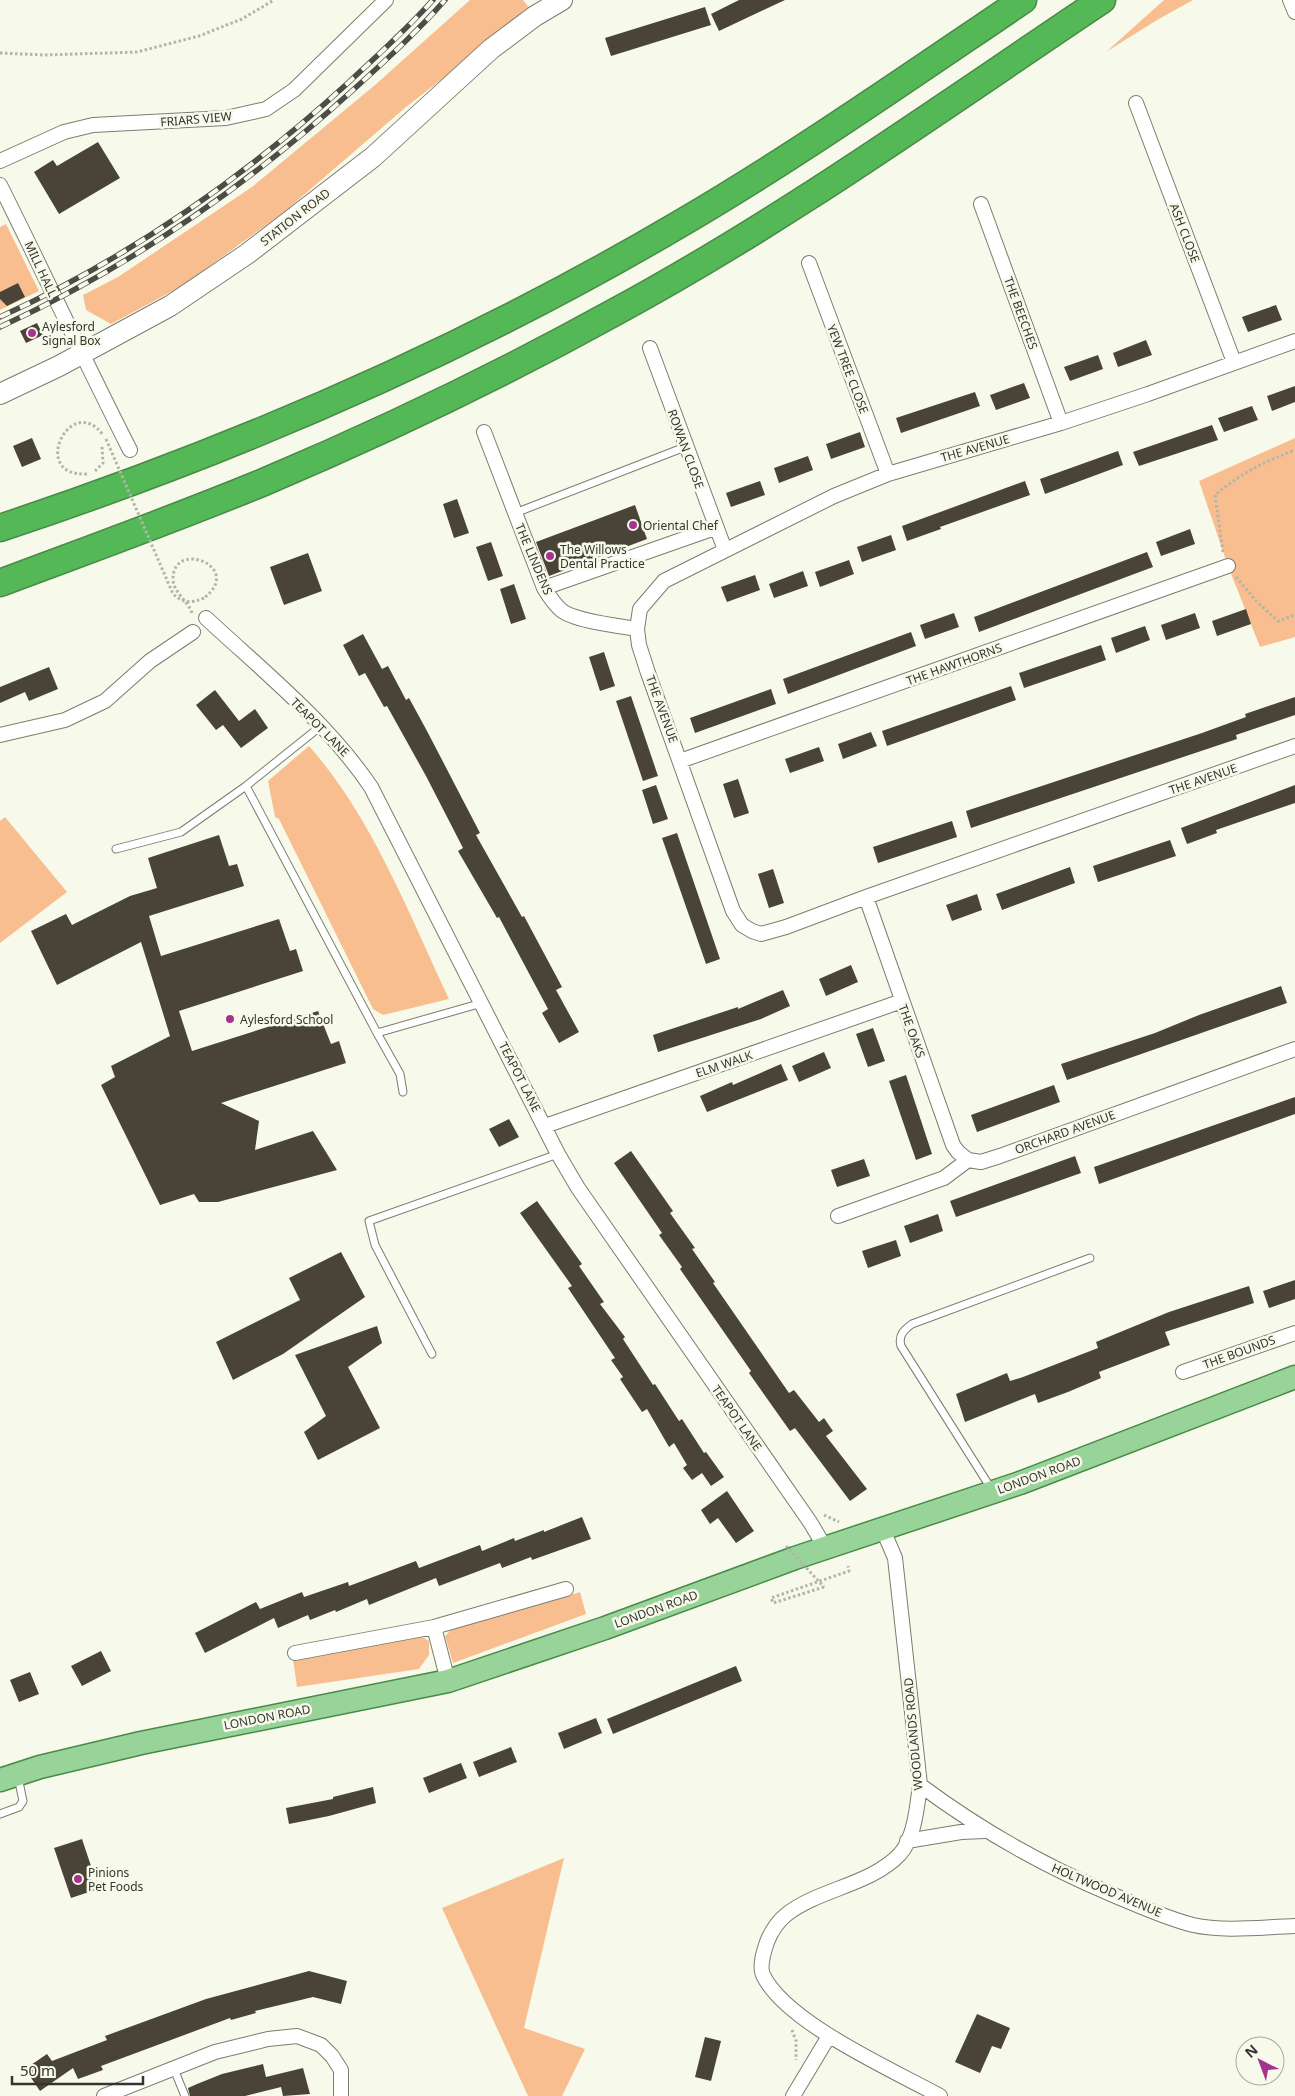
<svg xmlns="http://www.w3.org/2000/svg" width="1295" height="2096" viewBox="0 0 1295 2096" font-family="'Noto Sans',sans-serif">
  <rect width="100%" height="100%" fill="#f7faea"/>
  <!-- green -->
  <path fill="#f8be90" d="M 470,0 L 523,0 L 531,10 L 406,107 L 284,212 L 182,286 L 111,324 L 86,310 L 83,295 L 118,277 L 252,187 L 375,85 Z
    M 1164,0 L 1193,0 L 1157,20 L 1106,52 Z
    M 6,224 L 39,291 L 0,310 L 0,227 Z
    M 1295,438 L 1295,637 L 1260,647 L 1228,566 L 1199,481 Z
    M 309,746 C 372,817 409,914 449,999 L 383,1015 L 373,1009 L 279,819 L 275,817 L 268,781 Z
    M 5,817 L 67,892 L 0,943 L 0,821 Z
    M 580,1592 L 586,1614 L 453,1663 L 445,1636 L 453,1628 Z
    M 418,1634 L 429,1641 L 429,1655 L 419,1669 L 297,1687 L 293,1659 Z
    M 564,1858 L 524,2028 L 585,2049 L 562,2096 L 528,2096 L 442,1908 Z"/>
  <!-- building -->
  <path fill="#494437" d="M 739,0 L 785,0 L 719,31 L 711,14 Z
    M 705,7 L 711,25 L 611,56 L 605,38 Z
    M 98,142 L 120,178 L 59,214 L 34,172 L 53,160 L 57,166 Z
    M 18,283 L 25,297 L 7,306 L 0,299 L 0,292 Z
    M 1276,305 L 1282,320 L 1248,332 L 1242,317 Z
    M 37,323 L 43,335 L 26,343 L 20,331 Z
    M 1146,340 L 1152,355 L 1118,367 L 1113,353 Z
    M 1098,355 L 1103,369 L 1070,381 L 1064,367 Z
    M 1024,383 L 1030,398 L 996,410 L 990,395 Z
    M 1295,386 L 1295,402 L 1272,411 L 1267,396 Z
    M 975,392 L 980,406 L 901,433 L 896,418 Z
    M 1252,406 L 1258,420 L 1224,432 L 1218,418 Z
    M 1212,425 L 1218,440 L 1139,466 L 1133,452 Z
    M 860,432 L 865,447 L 831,459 L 826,444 Z
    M 32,438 L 41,459 L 22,467 L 13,446 Z
    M 1118,451 L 1123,465 L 1045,494 L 1040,479 Z
    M 808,456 L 813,470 L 779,483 L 774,468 Z
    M 760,481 L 765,495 L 731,507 L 726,493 Z
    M 1025,481 L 1030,495 L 940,527 L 941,529 L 907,541 L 902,526 Z
    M 457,499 L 469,533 L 454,538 L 443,504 Z
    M 635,505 L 647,539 L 549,576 L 536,542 Z
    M 1190,529 L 1195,544 L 1161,556 L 1156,542 Z
    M 891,535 L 896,550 L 862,562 L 857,547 Z
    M 491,542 L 503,576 L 488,581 L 476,547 Z
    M 1147,552 L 1153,567 L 979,632 L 974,617 Z
    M 308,553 L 322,591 L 284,605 L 270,567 Z
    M 849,560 L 854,574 L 820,587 L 815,572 Z
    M 803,571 L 808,586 L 774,598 L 769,584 Z
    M 755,575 L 760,590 L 727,602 L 721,587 Z
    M 514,584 L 526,619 L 511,624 L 500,589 Z
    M 1246,609 L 1251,624 L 1217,636 L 1212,621 Z
    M 954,613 L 959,627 L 925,639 L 920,625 Z
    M 1195,613 L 1200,628 L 1166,640 L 1161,625 Z
    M 1145,626 L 1150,640 L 1116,653 L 1111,638 Z
    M 911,632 L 916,646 L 788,694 L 783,679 Z
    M 363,634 L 382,669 L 388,666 L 406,700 L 409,698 L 427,731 L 480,833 L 476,835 L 522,917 L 524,916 L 562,987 L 556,990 L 579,1032 L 559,1043 L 542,1013 L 548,1009 L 499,917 L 497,918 L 458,851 L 463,848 L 426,776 L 387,706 L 384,707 L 365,673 L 359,676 L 343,645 Z
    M 1101,645 L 1106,660 L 1024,688 L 1019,673 Z
    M 604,652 L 615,686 L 600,691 L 589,657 Z
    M 49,667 L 58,689 L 29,701 L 25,692 L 0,703 L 0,687 Z
    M 1011,686 L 1016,700 L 887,746 L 882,731 Z
    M 771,689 L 776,704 L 695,733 L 690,718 Z
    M 215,690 L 239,721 L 255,709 L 268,728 L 241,748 L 223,725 L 216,730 L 196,705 Z
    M 631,696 L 658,776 L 643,781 L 616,701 Z
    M 1295,697 L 1295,715 L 1236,735 L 1237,739 L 971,828 L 966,811 L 1202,733 L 1246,717 L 1245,714 Z
    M 871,732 L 877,746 L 843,759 L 838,744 Z
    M 819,747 L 824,761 L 790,773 L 785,759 Z
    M 738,779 L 749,813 L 734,818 L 723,784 Z
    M 656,785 L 668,819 L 653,824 L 642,790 Z
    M 1295,785 L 1295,803 L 1216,830 L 1217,833 L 1187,844 L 1181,828 Z
    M 952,821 L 957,837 L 878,863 L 873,847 Z
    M 677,833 L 720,959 L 706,964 L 662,838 Z
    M 219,835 L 229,866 L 237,864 L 244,886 L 149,916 L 161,956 L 279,919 L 290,951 L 296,949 L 303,971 L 179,1011 L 192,1051 L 318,1011 L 331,1044 L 339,1041 L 346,1063 L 221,1103 L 259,1121 L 255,1150 L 313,1131 L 337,1170 L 218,1202 L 199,1202 L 194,1194 L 160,1205 L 101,1085 L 115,1077 L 111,1066 L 170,1036 L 141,942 L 57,985 L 31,931 L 66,914 L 72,925 L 130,896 L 157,888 L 148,858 Z
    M 1170,840 L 1176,856 L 1098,882 L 1093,866 Z
    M 1070,867 L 1075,883 L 1002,910 L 996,894 Z
    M 773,869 L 784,903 L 769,908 L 758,874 Z
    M 977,894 L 982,910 L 952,921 L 946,905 Z
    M 851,965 L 858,982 L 826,996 L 819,979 Z
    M 1281,986 L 1287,1003 L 1067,1080 L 1061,1064 L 1155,1033 L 1199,1015 Z
    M 783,990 L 790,1006 L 761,1019 L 658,1052 L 653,1035 L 738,1007 L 738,1009 Z
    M 873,1028 L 885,1061 L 868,1067 L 856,1034 Z
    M 824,1052 L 831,1068 L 799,1082 L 792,1066 Z
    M 781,1064 L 788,1080 L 707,1112 L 700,1096 L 732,1082 L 733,1085 Z
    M 906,1075 L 932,1154 L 916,1160 L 889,1081 Z
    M 1054,1085 L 1060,1102 L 977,1132 L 971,1115 Z
    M 1295,1097 L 1295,1114 L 1099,1184 L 1094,1167 Z
    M 509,1119 L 519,1137 L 499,1147 L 489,1129 Z
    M 631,1151 L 673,1211 L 670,1213 L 695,1248 L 692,1249 L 715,1282 L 713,1283 L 789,1393 L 794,1390 L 819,1422 L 824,1418 L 833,1431 L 826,1436 L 867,1489 L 850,1501 L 795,1428 L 790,1431 L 749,1373 L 751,1371 L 680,1269 L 682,1267 L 659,1235 L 662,1233 L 614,1163 Z
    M 1075,1156 L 1081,1173 L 956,1217 L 950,1201 Z
    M 864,1159 L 870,1176 L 837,1187 L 831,1170 Z
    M 537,1201 L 582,1264 L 579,1266 L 604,1302 L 600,1304 L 625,1337 L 623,1339 L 653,1385 L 655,1384 L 679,1421 L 682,1419 L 704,1453 L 706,1452 L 724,1477 L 711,1486 L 702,1473 L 692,1480 L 683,1468 L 687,1465 L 674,1443 L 669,1447 L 647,1409 L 642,1412 L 620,1379 L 623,1377 L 611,1360 L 615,1358 L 568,1288 L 572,1286 L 520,1213 Z
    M 938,1214 L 943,1231 L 910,1243 L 904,1226 Z
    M 896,1240 L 901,1256 L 868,1268 L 862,1251 Z
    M 341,1252 L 365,1297 L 283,1354 L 233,1380 L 216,1342 L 300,1300 L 289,1278 Z
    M 1295,1280 L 1295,1299 L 1269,1308 L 1263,1291 Z
    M 1249,1286 L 1254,1303 L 1165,1332 L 1170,1345 L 1099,1372 L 1101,1378 L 1068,1392 L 1038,1403 L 1035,1394 L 965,1422 L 956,1394 L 1007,1373 L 1010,1381 L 1023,1377 L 1098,1348 L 1096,1342 L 1169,1312 Z
    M 377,1326 L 382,1343 L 348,1367 L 380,1428 L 318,1460 L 304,1432 L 326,1416 L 295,1355 Z
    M 727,1491 L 754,1531 L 736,1543 L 718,1518 L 710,1524 L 701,1510 Z
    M 582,1517 L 591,1539 L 532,1560 L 531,1557 L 502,1568 L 500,1563 L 439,1586 L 436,1578 L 369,1605 L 367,1599 L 336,1612 L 335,1610 L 310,1620 L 308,1615 L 278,1628 L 274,1618 L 205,1653 L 195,1633 L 256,1602 L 260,1609 L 302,1592 L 304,1597 L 348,1582 L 349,1586 L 416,1561 L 419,1568 L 480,1545 L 482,1551 L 514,1538 L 515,1541 L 544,1530 L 544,1532 Z
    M 101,1651 L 111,1671 L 82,1686 L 71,1666 Z
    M 736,1666 L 742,1681 L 613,1734 L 607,1719 Z
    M 30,1672 L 39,1694 L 19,1702 L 10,1680 Z
    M 596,1718 L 602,1733 L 564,1749 L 558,1733 Z
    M 511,1747 L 517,1762 L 479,1777 L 473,1762 Z
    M 461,1763 L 467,1778 L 429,1793 L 423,1778 Z
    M 373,1787 L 376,1803 L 329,1816 L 289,1824 L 286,1808 L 333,1799 L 333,1797 Z
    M 82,1839 L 91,1866 L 87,1868 L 95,1890 L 71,1898 L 54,1848 Z
    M 309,1971 L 347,1981 L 341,2004 L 313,1997 L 255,2011 L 256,2013 L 231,2020 L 230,2018 L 101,2066 L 103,2070 L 78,2079 L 73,2068 L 40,2091 L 25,2069 L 47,2054 L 52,2061 L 107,2040 L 105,2036 L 206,1999 Z
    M 977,2014 L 1010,2028 L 1001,2049 L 992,2046 L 980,2073 L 955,2062 Z
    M 705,2037 L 721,2041 L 711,2081 L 695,2077 Z
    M 263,2064 L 266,2077 L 303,2068 L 310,2094 L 283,2096 L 281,2087 L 245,2096 L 190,2096 L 188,2088 L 197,2084 L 222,2074 Z"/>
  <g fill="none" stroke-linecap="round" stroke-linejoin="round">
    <defs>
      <path id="lane" d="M 515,513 L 685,447
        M 321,726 L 246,786 L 377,1033 L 482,1003
        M 116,849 L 181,832 L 246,786
        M 377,1033 L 400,1074 L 403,1092
        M 432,1354 L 375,1245 L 369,1221 L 558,1154
        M 992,1490 L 901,1346 C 898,1335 904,1330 912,1324 L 1090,1258
        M 0,1814 L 19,1807 L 23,1801 L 18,1777
        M 174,2069 L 185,2096"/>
      <path id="street" d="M 1290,0 L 1295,12
        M 1136,103 L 1234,362
        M 0,161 L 64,132 L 93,125 L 226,118 L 266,109 L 294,90 L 386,0
        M 0,185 C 44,273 85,362 130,450
        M 981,204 L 1061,423
        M 809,263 L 888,474
        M 1295,341 L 1148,394 L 1061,423 L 888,474 L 834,496 L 664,581 L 640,609 L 637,629 L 639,645 L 648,673 L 733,911 L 742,925 L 752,931 L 761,934 L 786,927 L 866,897 L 1295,746
        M 650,348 L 725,550
        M 484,432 L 544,588 C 549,596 554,604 561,610 C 574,621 619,626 637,629
        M 544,588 L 715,528
        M 206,618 C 263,671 327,722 371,787 L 558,1154 L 578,1188 L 810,1522 L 826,1549
        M 0,735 L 65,720 L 105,701 L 150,661 L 193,632
        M 680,761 L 1228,566
        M 866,897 L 953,1145 L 958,1152 L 968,1160
        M 545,1126 L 902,1001
        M 838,1216 L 944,1178 L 968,1160 L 981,1162 L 1000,1156 L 1295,1049
        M 1183,1372 L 1295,1333
        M 883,1530 L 895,1558 L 920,1785 C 917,1806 915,1837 900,1854 C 871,1885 819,1889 787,1914 C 778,1921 771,1932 767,1942 C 764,1951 759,1966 763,1975 C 786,2023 893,2070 940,2096
        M 434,1627 L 448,1681
        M 295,1653 L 434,1627 L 566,1589
        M 920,1785 C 979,1829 1042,1865 1111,1894 C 1137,1905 1165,1918 1193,1925 C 1225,1932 1262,1927 1295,1926
        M 907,1841 L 961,1832 L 985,1831
        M 104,2096 L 215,2052 L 268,2039 L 297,2036 L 321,2045 L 332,2056 L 341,2070 L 341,2096
        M 793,2096 L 829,2036"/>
      <path id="secondary" d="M 0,394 L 59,366 L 170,306 L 247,254 L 373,157 L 491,49 L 535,16 L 562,0"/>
      <path id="primary" d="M 0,1780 L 40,1767 L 141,1743 L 448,1681 L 605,1628 L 795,1558 L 1020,1483 L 1295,1377"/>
      <path id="highway" d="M 0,528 C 235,450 464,351 678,225 C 796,156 909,77 1023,0
        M 0,583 C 88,550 177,518 264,482 C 384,431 501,375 615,312 C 785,220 942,107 1102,0"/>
    </defs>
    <!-- lane casing -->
    <use href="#lane" stroke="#7b7d6f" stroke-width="9"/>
    <!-- street casing -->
    <use href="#street" stroke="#7b7d6f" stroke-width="16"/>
    <!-- secondary casing -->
    <use href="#secondary" stroke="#7b7d6f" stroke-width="22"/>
    <!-- primary casing -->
    <use href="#primary" stroke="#498a48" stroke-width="25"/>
    <!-- highway casing -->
    <use href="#highway" stroke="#498a48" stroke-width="29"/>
    <!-- path -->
    <path stroke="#b2b5a8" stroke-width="3" stroke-dasharray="2.5 2.5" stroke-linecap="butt" d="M 0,53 L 45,55 L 137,52 L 199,36 L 242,19 L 274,0
      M 95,471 L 103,463 L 102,446
      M 87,474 C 28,477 71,391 103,435
      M 1223,552 L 1215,495 C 1241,473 1264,462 1295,450
      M 1236,577 L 1257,602 L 1278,621 L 1295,615
      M 192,613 C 188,601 174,593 173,580 C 172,538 245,567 204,598
      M 824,1515 L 839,1522
      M 824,1587 L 773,1603 L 771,1598 L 849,1571 L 848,1566
      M 792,2030 L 796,2041 L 796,2060"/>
    <!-- lane -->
    <use href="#lane" stroke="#fff" stroke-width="7"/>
    <!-- street -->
    <use href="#street" stroke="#fff" stroke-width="14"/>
    <!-- secondary -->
    <use href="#secondary" stroke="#fff" stroke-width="20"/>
    <!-- primary -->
    <use href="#primary" stroke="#98d49a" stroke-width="22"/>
    <!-- highway -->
    <use href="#highway" stroke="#54b856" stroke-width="26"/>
    <defs>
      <path id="rail" d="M 0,317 C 129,258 245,177 349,82 C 378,55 407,29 433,0
        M 0,327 C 130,267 247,186 353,90 C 385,61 417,32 445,0"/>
    </defs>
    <!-- rail casing -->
    <use href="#rail" stroke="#4c4d46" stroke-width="5.5"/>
    <!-- rail -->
    <use href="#rail" stroke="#f7faea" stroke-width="4" stroke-dasharray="11" stroke-linecap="butt"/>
    <!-- path-bridge -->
    <path stroke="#b2b5a8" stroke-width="3" stroke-dasharray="2.5 2.5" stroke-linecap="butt" d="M 106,439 L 173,594 C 184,604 192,603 204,598
      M 786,1546 L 824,1587"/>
  </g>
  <!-- markers -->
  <g fill="#a53490" stroke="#f7faea" stroke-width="2">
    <circle cx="32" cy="333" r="5"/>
    <circle cx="633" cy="525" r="5"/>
    <circle cx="550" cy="556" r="5"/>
    <circle cx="230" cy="1019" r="5"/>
    <circle cx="78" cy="1879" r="5"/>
  </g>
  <g text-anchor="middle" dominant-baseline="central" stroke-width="5" stroke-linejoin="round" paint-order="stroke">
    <!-- street labels -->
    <g font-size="12" fill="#34352f" stroke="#f7faea">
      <text transform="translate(196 119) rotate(-5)">FRIARS VIEW</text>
      <text transform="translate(295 217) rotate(-38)">STATION ROAD</text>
      <text transform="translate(1185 233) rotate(69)">ASH CLOSE</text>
      <text transform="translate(41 269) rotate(65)">MILL HALL</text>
      <text transform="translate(1021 313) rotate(70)">THE BEECHES</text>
      <text transform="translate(848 369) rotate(69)">YEW TREE CLOSE</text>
      <text transform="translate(975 448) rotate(-16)">THE AVENUE</text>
      <text transform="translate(686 449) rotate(70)">ROWAN CLOSE</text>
      <text transform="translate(534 559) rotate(67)">THE LINDENS</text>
      <text transform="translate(954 664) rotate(-20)">THE HAWTHORNS</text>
      <text transform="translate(662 709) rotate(70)">THE AVENUE</text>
      <text transform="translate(320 727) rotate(45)">TEAPOT LANE</text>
      <text transform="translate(1203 779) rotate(-19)">THE AVENUE</text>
      <text transform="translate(912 1031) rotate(70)">THE OAKS</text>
      <text transform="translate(724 1064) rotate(-19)">ELM WALK</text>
      <text transform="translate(520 1077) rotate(63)">TEAPOT LANE</text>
      <text transform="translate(1065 1132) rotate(-20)">ORCHARD AVENUE</text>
      <text transform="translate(1239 1352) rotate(-20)">THE BOUNDS</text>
      <text transform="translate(737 1418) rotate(55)">TEAPOT LANE</text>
      <text transform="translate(1039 1475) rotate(-20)">LONDON ROAD</text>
      <text transform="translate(656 1609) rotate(-20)">LONDON ROAD</text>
      <text transform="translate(267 1717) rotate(-11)">LONDON ROAD</text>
      <text transform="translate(913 1734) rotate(-95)">WOODLANDS ROAD</text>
      <text transform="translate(1107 1890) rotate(23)">HOLTWOOD AVENUE</text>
    </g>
    <!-- poi labels -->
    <g font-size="12" fill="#34352f" stroke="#f7faea" text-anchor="start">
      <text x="42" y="326">Aylesford<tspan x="42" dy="14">Signal Box</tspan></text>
      <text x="643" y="525">Oriental Chef</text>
      <text x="560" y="549">The Willows<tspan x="560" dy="14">Dental Practice</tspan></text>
      <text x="240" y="1019">Aylesford School</text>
      <text x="88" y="1872">Pinions<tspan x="88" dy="14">Pet Foods</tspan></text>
    </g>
  </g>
  <!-- north arrow -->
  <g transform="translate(1260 2061) rotate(318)"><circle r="24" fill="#f7faea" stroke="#a9ab9f"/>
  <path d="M0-4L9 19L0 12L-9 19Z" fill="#a53490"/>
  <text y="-8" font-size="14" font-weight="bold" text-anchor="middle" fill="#34352f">N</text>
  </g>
  <!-- scale -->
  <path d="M12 2076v8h131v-8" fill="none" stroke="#34352f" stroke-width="2.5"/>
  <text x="20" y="2076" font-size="15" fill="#34352f" stroke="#f7faea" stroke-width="4" paint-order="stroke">50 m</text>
</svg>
